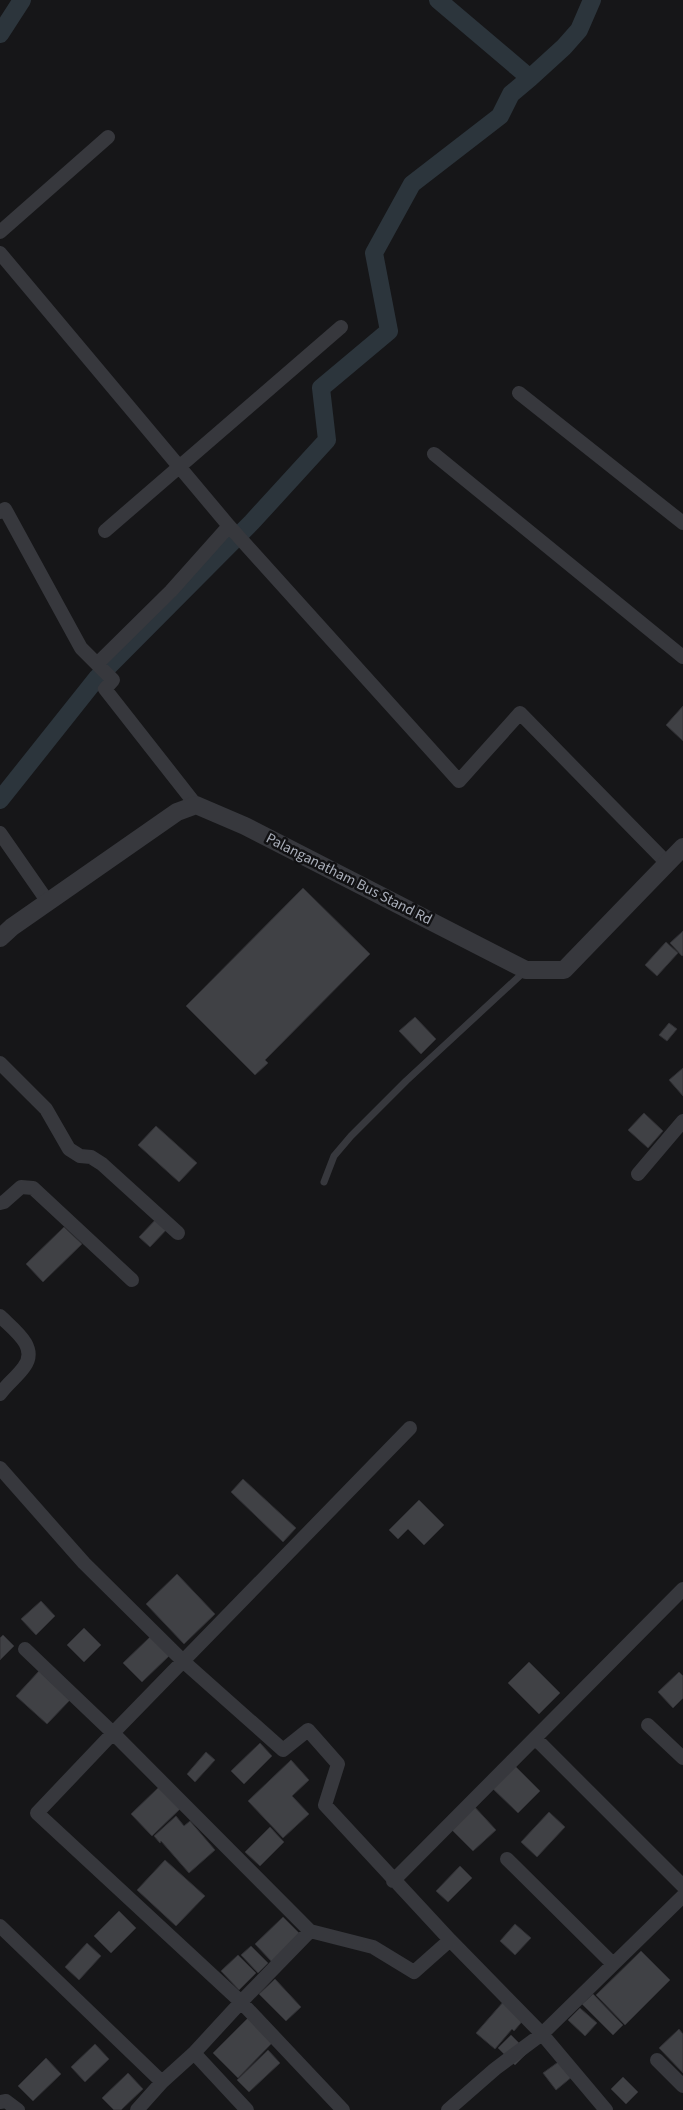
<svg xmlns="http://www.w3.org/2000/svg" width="683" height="2110" viewBox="0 0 683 2110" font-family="'Source Sans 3',sans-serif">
  <rect width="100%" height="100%" fill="#161618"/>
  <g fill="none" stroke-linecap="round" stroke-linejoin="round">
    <!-- canal -->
    <path stroke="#2c353c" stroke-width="18" d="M 438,0 L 530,78 L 564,47 L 579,30 L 592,0
      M 0,34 L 22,0
      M 0,800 L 97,678 L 252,522 L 327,440 L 321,388 L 389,331 L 374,253 L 412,184 L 500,116 L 511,94 L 530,78"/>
  </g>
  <!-- building -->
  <path fill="#404145" stroke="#303034" d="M 683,706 L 683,741 L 666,725 Z
    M 303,888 L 370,954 L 265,1060 L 268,1063 L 255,1075 L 186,1006 Z
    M 683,931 L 683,955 L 682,956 L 670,943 Z
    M 666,942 L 678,953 L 657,976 L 645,965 Z
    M 415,1017 L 436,1039 L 421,1054 L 399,1031 Z
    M 669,1023 L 677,1029 L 667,1041 L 659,1035 Z
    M 683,1068 L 683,1096 L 669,1080 Z
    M 644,1113 L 663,1131 L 648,1148 L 628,1130 Z
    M 156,1126 L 197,1163 L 179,1182 L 138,1145 Z
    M 158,1217 L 169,1227 L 150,1247 L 139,1237 Z
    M 64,1227 L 82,1244 L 43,1282 L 26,1264 Z
    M 243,1479 L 296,1528 L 283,1542 L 231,1492 Z
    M 419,1500 L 444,1525 L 424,1545 L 408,1529 L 398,1539 L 389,1530 Z
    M 177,1574 L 215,1614 L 184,1644 L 146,1604 Z
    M 41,1601 L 55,1616 L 36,1635 L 21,1619 Z
    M 84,1628 L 101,1645 L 84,1662 L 67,1645 Z
    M 3,1635 L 14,1646 L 0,1660 L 0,1638 Z
    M 150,1637 L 169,1656 L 142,1682 L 123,1663 Z
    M 529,1662 L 560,1693 L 539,1714 L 508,1683 Z
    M 39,1671 L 70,1700 L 47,1724 L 16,1696 Z
    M 679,1672 L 683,1676 L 683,1698 L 673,1708 L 658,1692 Z
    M 260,1743 L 272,1756 L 244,1784 L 231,1771 Z
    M 206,1752 L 215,1760 L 195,1782 L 187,1774 Z
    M 291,1760 L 309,1780 L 292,1796 L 309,1814 L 283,1838 L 248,1801 Z
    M 514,1765 L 540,1791 L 518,1813 L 491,1787 Z
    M 159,1787 L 180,1809 L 152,1836 L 131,1814 Z
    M 472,1804 L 496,1830 L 473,1851 L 449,1827 Z
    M 549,1812 L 565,1827 L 537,1857 L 521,1842 Z
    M 176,1816 L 184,1826 L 190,1821 L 215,1850 L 189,1873 L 161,1841 L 160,1843 L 154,1836 Z
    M 270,1827 L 284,1842 L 260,1866 L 245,1852 Z
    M 165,1860 L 205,1896 L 176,1926 L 137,1890 Z
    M 460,1866 L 472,1878 L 448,1902 L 436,1891 Z
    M 119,1911 L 136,1928 L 111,1953 L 94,1936 Z
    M 283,1917 L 300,1934 L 272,1962 L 255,1944 Z
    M 515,1924 L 531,1938 L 515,1955 L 500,1941 Z
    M 87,1943 L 101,1956 L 79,1980 L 65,1967 Z
    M 251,1946 L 268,1963 L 258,1973 L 241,1955 Z
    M 641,1951 L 670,1980 L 625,2025 L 596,1995 Z
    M 238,1955 L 256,1973 L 239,1990 L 221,1971 Z
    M 275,1979 L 301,2007 L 286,2021 L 259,1994 Z
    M 593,1994 L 623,2025 L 613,2035 L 582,2004 Z
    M 504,2001 L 525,2018 L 514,2031 L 512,2029 L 495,2049 L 476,2033 Z
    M 580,2008 L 597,2023 L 585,2036 L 568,2020 Z
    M 249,2017 L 274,2041 L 238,2078 L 213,2053 Z
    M 679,2029 L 683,2034 L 683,2073 L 659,2048 Z
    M 511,2035 L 528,2052 L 515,2065 L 498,2048 Z
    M 95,2044 L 109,2059 L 85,2082 L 71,2067 Z
    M 268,2050 L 280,2063 L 249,2092 L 237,2080 Z
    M 46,2058 L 61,2074 L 33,2101 L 18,2086 Z
    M 561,2060 L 573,2076 L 556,2090 L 543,2073 Z
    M 128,2073 L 143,2089 L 121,2110 L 114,2110 L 102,2098 Z
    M 623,2077 L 638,2092 L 626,2104 L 611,2089 Z"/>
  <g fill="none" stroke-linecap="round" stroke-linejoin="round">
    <!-- service -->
    <path stroke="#37383d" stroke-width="7" d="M 324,1182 L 334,1156 L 351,1136 L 406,1081 L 526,970"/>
    <!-- minor -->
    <path stroke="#37383d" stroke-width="14" d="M 0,232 L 108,137
      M 0,253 L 229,526 L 171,591 L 98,663
      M 519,393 L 683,523
      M 434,454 L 683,657
      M 0,512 L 5,509 L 81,648 L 113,680 L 105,689 L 196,805
      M 229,526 L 459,781 L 520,713 L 667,863
      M 105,531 L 341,327
      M 0,833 L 48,902
      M 0,1063 L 46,1109 L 69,1149 L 80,1156 L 91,1157 L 102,1164 L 178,1233
      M 638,1174 L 683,1121
      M 0,1203 L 4,1202 L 21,1187 L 33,1188 L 132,1280
      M 0,1316 C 14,1330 39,1347 24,1367 C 17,1377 7,1384 0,1394
      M 0,1468 L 84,1563 L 184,1662 L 283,1750 L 308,1730 L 338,1764 L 325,1805 L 450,1940
      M 25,1649 L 113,1733 L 310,1931
      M 648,1725 L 683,1758
      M 535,1738 L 683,1886
      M 507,1859 L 613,1964
      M 393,1881 L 683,1589
      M 0,1926 L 162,2082 L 194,2053 L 247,2110
      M 194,2053 L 241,2002 L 37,1813 L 113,1733 L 410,1428
      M 657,2060 L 683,2086
      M 0,2102 L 6,2101 L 18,2110
      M 137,2110 L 162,2082
      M 343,2110 L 241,2002 L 310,1931 L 373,1947 L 414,1972 L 450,1940 L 542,2034 L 606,2110
      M 448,2110 L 495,2069 L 542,2034 L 683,1896"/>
    <!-- tertiary -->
    <path stroke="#37383d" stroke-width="18" d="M 0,938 L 12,927 L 177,812 L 196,805 L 245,826 L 526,970 L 564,970 L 683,847"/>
  </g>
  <g text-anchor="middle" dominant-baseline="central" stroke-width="5" stroke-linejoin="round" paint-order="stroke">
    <!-- street labels -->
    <g font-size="15" fill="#a8adb8" stroke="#111113">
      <text transform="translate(349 879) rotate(27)">Palanganatham Bus Stand Rd</text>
    </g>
  </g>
</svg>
